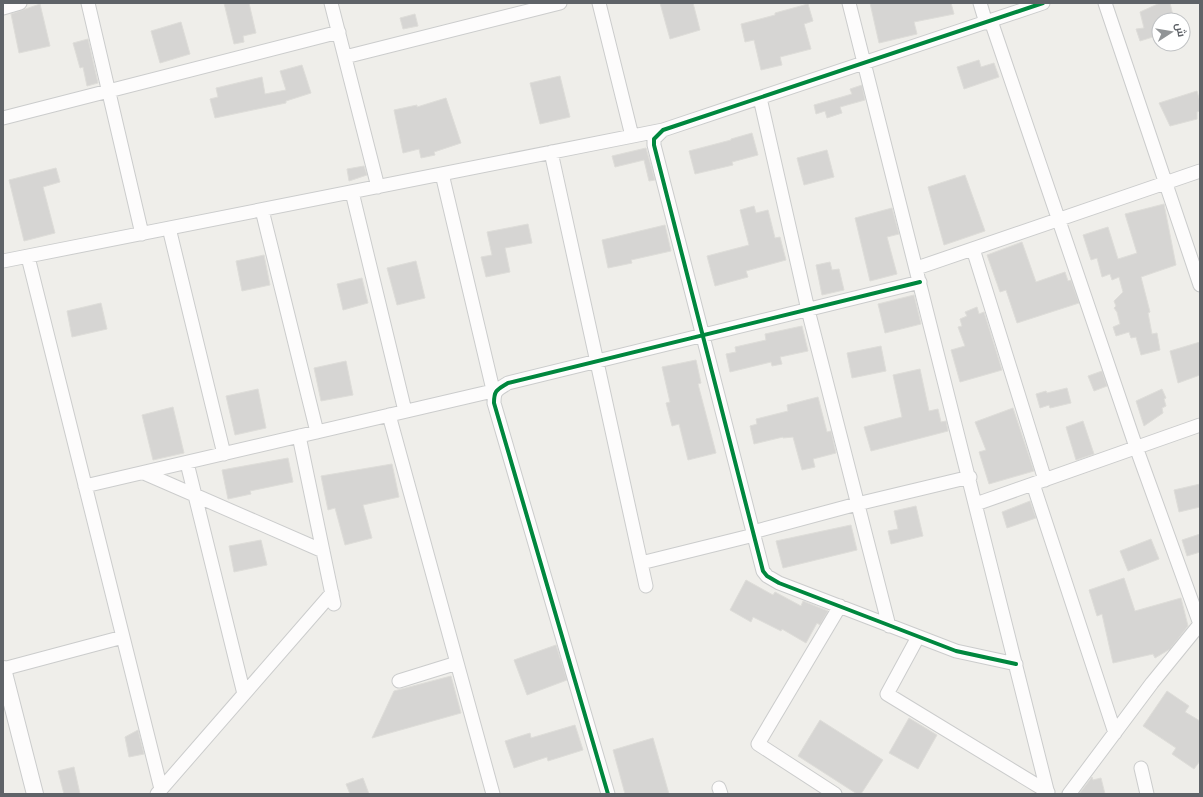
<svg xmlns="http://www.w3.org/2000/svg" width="1203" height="797" viewBox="0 0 1203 797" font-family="Raleway,Cairo,sans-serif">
  <rect width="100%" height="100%" fill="#efeeea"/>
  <!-- building -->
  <path fill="#d6d5d3" stroke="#deddd9" d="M 224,3 L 249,3 L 256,33 L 243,36 L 244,42 L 234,44 Z
    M 660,3 L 693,3 L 700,30 L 670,39 Z
    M 870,3 L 951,3 L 954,14 L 914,22 L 917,34 L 879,43 Z
    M 1160,3 L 1170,3 L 1174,20 L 1159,20 L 1159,35 L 1140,41 L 1136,29 L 1144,28 L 1140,12 Z
    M 40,4 L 50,46 L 19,53 L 11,14 Z
    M 808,4 L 813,21 L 804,24 L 811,49 L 780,57 L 782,65 L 761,70 L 754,40 L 745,42 L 741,24 L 775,15 L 775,13 Z
    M 415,14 L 418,26 L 403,29 L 400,18 Z
    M 181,22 L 190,54 L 160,63 L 151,31 Z
    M 88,39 L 98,83 L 87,86 L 83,67 L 80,68 L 73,43 Z
    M 979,60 L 981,67 L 994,63 L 999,77 L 964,89 L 957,67 Z
    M 302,65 L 311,93 L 286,101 L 286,103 L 215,118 L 210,99 L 218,97 L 216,88 L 262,77 L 265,94 L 286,90 L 280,71 Z
    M 560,76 L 570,117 L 540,124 L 530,83 Z
    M 862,85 L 865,100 L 840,107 L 842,113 L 827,118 L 825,111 L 816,114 L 814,105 L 852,94 L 850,89 Z
    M 1197,91 L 1200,102 L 1200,111 L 1197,112 L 1197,119 L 1170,126 L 1159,103 Z
    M 446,98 L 461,143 L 434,152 L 435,155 L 421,158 L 419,149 L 403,153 L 394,110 L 417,105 L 417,107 Z
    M 752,133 L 758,155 L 732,162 L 733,165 L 695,174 L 689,151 L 731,140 L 731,139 Z
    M 646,148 L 655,180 L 649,181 L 644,160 L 615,167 L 612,156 Z
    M 827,150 L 834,177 L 804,185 L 797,158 Z
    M 364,166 L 367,175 L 349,181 L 347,169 Z
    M 56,168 L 60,182 L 43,187 L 55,233 L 24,241 L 9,180 Z
    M 965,175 L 985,231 L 944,245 L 928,187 Z
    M 1164,204 L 1176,265 L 1141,277 L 1150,312 L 1148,313 L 1152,334 L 1157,333 L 1160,350 L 1141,355 L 1136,337 L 1131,338 L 1129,332 L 1116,336 L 1113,327 L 1120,324 L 1117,312 L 1114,308 L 1116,306 L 1114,301 L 1123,292 L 1119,277 L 1112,280 L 1110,274 L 1102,277 L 1097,258 L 1091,260 L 1083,235 L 1108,227 L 1118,259 L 1137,253 L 1125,214 Z
    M 754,206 L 756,213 L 768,210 L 775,238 L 780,237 L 786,260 L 746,271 L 748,277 L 715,286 L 707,256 L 749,245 L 740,210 Z
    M 892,208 L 899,234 L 887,237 L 897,274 L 870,281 L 855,218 Z
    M 528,224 L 532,243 L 505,248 L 510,272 L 486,277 L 481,257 L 492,255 L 487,232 Z
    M 665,225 L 671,251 L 631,260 L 632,263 L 608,268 L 602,240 Z
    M 1022,242 L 1036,282 L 1065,272 L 1068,281 L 1071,280 L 1079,303 L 1017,323 L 1006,290 L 1000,292 L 987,255 Z
    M 264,255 L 270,285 L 242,291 L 236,261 Z
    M 416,261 L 425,298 L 397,305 L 387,268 Z
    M 830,262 L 832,270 L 839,269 L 844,290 L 822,295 L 816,265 Z
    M 362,278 L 368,303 L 343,310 L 337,284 Z
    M 914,295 L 921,324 L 885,333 L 878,304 Z
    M 101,303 L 107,329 L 72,337 L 67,311 Z
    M 977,307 L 979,314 L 984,312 L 1002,370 L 960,382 L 951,350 L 965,346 L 958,327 L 962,326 L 960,319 L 967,316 L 965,312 Z
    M 802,326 L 808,351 L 780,357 L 782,364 L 772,366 L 771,362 L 730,372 L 726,354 L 736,352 L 735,347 L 766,340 L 765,334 Z
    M 1200,342 L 1200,375 L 1178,383 L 1170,351 Z
    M 881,346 L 886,371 L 852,378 L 847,353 Z
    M 696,360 L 701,383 L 698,384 L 716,453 L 688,460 L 679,424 L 672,426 L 666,403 L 670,402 L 662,367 Z
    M 346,361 L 353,395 L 321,401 L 314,368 Z
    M 920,369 L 929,411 L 938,409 L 941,422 L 946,421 L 948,431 L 871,451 L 864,427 L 902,417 L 893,375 Z
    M 1102,371 L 1107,386 L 1094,391 L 1088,376 Z
    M 1067,388 L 1071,403 L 1050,408 L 1049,405 L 1040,408 L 1036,394 L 1046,391 L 1047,393 Z
    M 258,389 L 266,428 L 235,435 L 226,396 Z
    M 1162,389 L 1166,398 L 1164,399 L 1166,406 L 1162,408 L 1163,413 L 1144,426 L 1136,401 Z
    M 818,397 L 827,432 L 831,431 L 836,453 L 813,459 L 815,467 L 802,470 L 793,437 L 783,438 L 783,437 L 754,444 L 750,426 L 757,424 L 756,419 L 788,411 L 787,405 Z
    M 173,407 L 184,453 L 153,460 L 142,415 Z
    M 1013,408 L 1034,471 L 989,484 L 979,452 L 986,450 L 975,422 Z
    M 1083,421 L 1094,454 L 1076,460 L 1066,427 Z
    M 288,458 L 293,482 L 250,491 L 251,494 L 228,499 L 222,470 Z
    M 392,464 L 399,497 L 363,505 L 372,538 L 345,545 L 335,508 L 328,510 L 321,476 Z
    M 1200,484 L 1200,507 L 1179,512 L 1174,490 Z
    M 1030,501 L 1036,518 L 1007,528 L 1002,512 Z
    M 916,506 L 923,536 L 891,544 L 888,531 L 898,529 L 894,511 Z
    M 851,525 L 857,550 L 783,568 L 776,541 Z
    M 1200,534 L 1200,552 L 1187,556 L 1182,540 Z
    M 1151,539 L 1159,559 L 1128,571 L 1120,551 Z
    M 261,540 L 267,565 L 234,572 L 229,546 Z
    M 1124,578 L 1135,611 L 1181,598 L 1188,626 L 1170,649 L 1155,658 L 1153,654 L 1113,663 L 1102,614 L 1097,616 L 1089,590 Z
    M 746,580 L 773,595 L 775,592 L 801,606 L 803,601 L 828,611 L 820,625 L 817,623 L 806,643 L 782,629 L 781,631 L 753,617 L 751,622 L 730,610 Z
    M 556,645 L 567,680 L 527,695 L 514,660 Z
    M 451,676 L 461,713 L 372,738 L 394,691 Z
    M 1167,691 L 1189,706 L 1185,712 L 1200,721 L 1200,761 L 1194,769 L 1172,754 L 1176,748 L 1143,726 Z
    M 909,718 L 937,735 L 918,769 L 889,753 Z
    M 820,720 L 883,760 L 861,794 L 857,794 L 798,756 Z
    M 575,725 L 583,750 L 548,761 L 547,757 L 514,768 L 505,741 L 530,733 L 531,738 Z
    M 138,730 L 144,754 L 129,757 L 125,737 Z
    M 653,738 L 669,794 L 625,794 L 613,750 Z
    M 74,767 L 80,794 L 64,794 L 58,771 Z
    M 1092,777 L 1093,780 L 1101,778 L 1105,794 L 1079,794 Z
    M 363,778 L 369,794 L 350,794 L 346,784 Z"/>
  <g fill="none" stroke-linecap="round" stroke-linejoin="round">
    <defs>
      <path id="minor" d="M 88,3 L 142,234
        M 331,3 L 378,187
        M 599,3 L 632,136
        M 849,3 L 1048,794
        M 980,3 L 986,23
        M 1105,3 L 1200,285
        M 3,8 L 20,3
        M 991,21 L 1136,447 L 1200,624
        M 345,57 L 560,3
        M 760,98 L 808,310 L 889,626
        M 3,118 L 339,32
        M 551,152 L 646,586
        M 442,174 L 494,394
        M 352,192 L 405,411
        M 262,210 L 317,432
        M 169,228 L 224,454
        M 973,249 L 1045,480
        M 28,257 L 161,789
        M 3,261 L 663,130
        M 917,268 L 1200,171
        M 389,415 L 493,794
        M 299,436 L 334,604
        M 187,463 L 244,694
        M 144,473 L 323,551
        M 1033,484 L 1115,733
        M 85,486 L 497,390
        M 976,504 L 1200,425
        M 753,532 L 857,504 L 970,477
        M 641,563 L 754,535
        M 918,637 L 887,694 L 1048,792
        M 1016,664 L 956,651 L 779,583 L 767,576 L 763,571 L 654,145 L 654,139 L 663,130 L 1043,3
        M 3,669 L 123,637
        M 399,681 L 457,663
        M 1141,768 L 1147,794
        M 719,788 L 721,794
        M 157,794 L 332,593
        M 608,794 L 494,403 C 494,390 497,390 508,383 L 920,282
        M 835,794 L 758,744 L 840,606
        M 1069,794 L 1152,683 L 1200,624"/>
      <path id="tertiary" d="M 3,669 L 35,794"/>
    </defs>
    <!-- minor casing -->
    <use href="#minor" stroke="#cbcccc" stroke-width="15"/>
    <!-- tertiary casing -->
    <use href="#tertiary" stroke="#cbcccc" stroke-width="18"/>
    <!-- minor -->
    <use href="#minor" stroke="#fdfcfc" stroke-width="13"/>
    <!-- tertiary -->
    <use href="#tertiary" stroke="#fdfcfc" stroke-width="16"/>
    <defs>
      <path id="cycleway" d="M 1016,664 L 956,651 L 779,583 L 767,576 L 763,571 L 654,145 L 654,139 L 663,130 L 1043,3
        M 608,794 L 494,403 C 494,390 497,390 508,383 L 920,282"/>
    </defs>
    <!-- cycleway casing -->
    <use href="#cycleway" stroke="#fff" stroke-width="6"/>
    <!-- cycleway -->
    <use href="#cycleway" stroke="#00873e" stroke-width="4"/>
  </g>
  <!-- border -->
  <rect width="1203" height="797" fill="none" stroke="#5f6368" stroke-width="8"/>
  <!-- north arrow -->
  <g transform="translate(1171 32) rotate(78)"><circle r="19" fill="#ffffff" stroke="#bfc1c3"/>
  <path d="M0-3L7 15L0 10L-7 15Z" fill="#919496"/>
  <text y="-6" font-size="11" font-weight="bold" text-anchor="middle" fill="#5f6368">ش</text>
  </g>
</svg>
